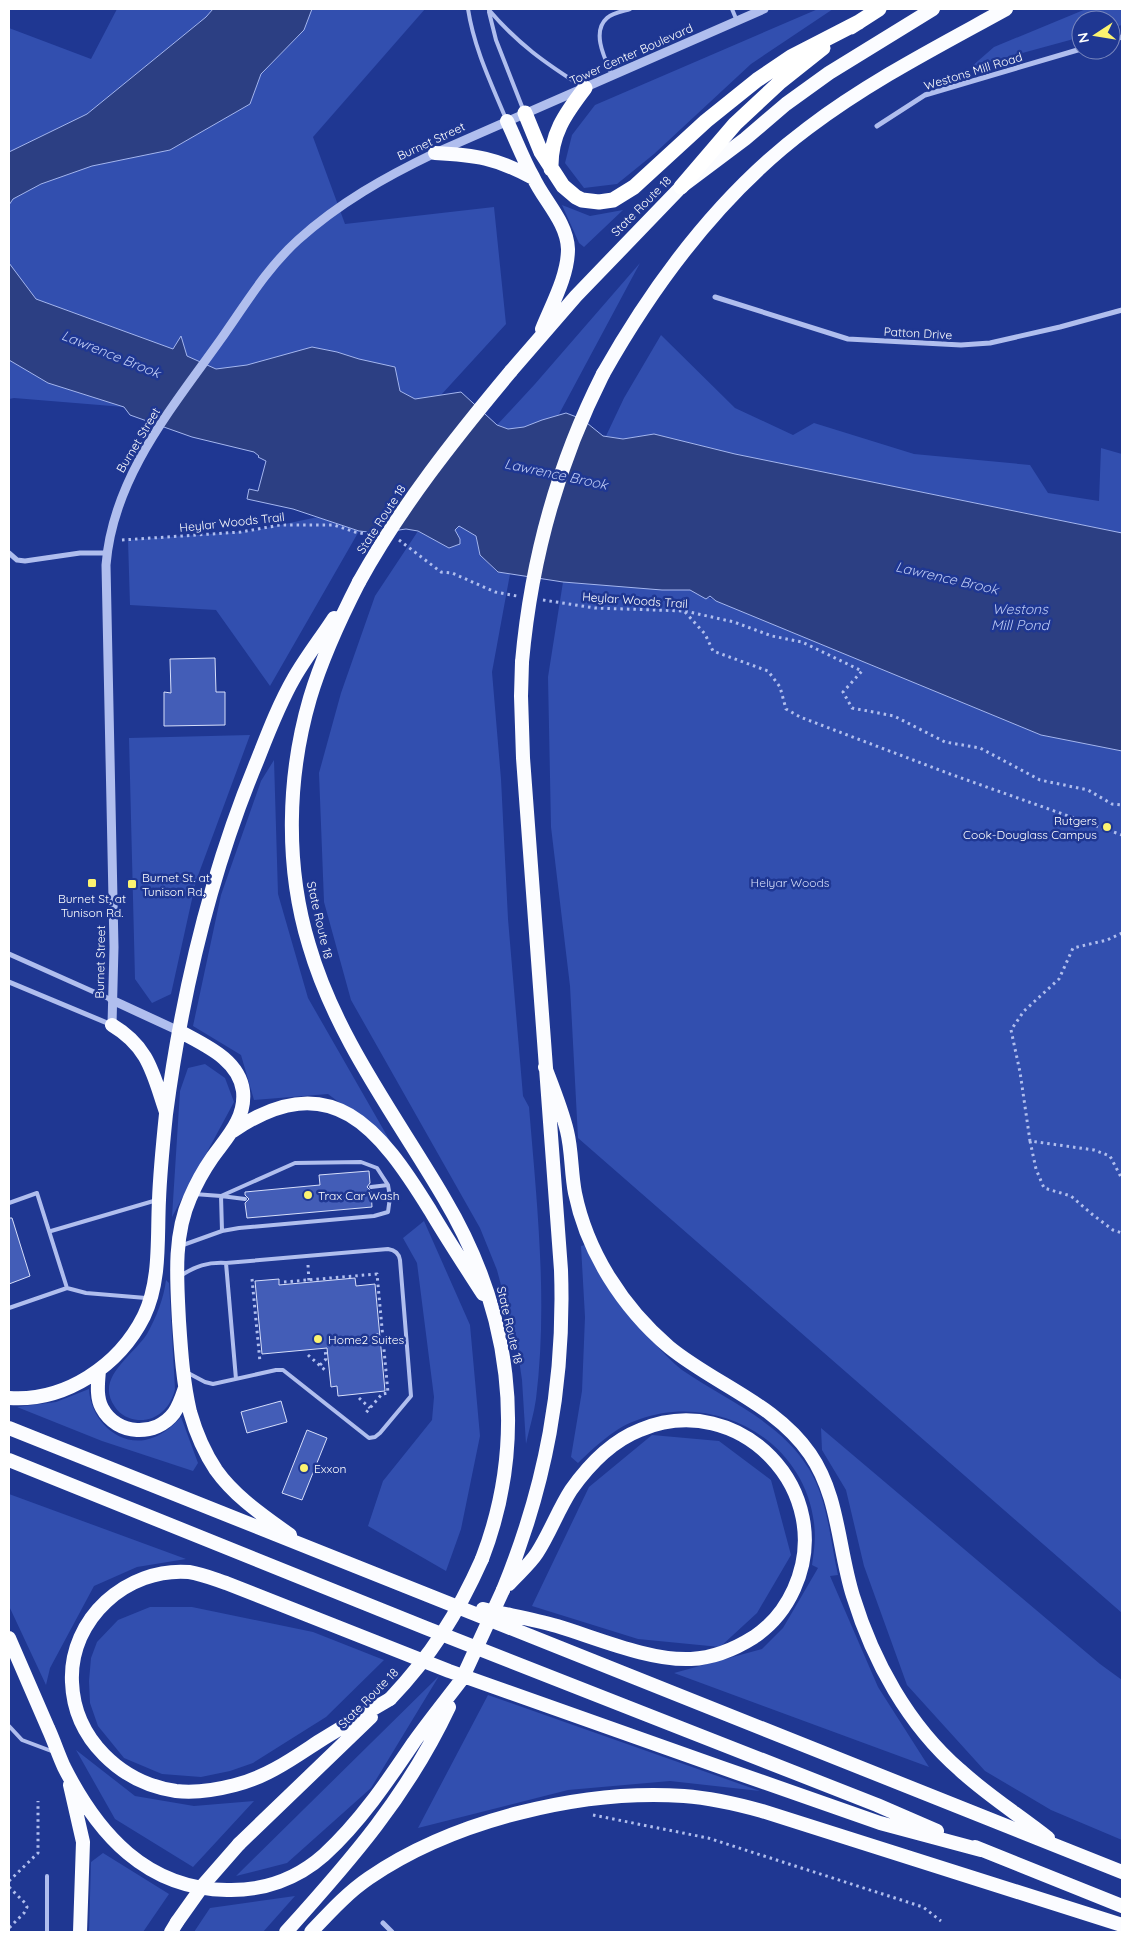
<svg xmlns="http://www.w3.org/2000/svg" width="1131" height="1941" viewBox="0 0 1131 1941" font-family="Quicksand,sans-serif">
  <rect width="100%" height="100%" fill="#1f3792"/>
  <!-- green -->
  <path fill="#324faf" d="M 117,9 L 213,9 L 206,17 L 87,114 L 9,152 L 9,28 L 91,59 Z
    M 312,9 L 425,9 L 313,137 L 345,224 L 494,207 L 506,324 L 441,395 L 415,399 L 400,391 L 398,379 L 359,359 L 337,352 L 216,370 L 187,356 L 181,337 L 173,349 L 36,299 L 9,263 L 9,205 L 13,199 L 41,184 L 92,166 L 170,150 L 250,104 L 261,74 L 304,30 Z
    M 818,9 L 833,9 L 751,64 L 654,154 L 617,184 L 584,188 L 565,163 L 572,135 L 595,105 Z
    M 1086,9 L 1122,9 L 1122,25 L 1111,28 L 1111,20 L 1081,20 L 1081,37 L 971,67 L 994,47 Z
    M 562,205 L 590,216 L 623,210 L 584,247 L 579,243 Z
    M 640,263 L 558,416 L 524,427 L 508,430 L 497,425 L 535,384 Z
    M 661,335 L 735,408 L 793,435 L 814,423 L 914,454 L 1030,465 L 1048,493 L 1099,501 L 1101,448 L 1122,454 L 1122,533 L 735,454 L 654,434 L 623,439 L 606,436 L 624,398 Z
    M 9,360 L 48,383 L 124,407 L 14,398 L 9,399 Z
    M 318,517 L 359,531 L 270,686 L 216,610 L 130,605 L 128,540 L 252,531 Z
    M 459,525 L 476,536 L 480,555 L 497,572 L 510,574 L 492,672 L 501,779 L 508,919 L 523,1096 L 529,1107 C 537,1204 548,1302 536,1399 C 534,1414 529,1429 526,1444 L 522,1380 L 517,1346 L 497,1270 L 480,1228 L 351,1000 L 324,902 L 319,773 L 341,693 L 375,596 L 418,531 L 438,542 L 460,539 L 455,530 Z
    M 563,582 L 690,590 L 1041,735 L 1122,751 L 1122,1613 L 578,1138 L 570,986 L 551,827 L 548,677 Z
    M 250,735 L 196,881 L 171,994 L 152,1003 L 135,979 L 129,738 Z
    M 274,760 L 278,894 L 308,998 L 390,1141 L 328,1094 L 254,1100 L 241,1055 L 193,1026 L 221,895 L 261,781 Z
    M 205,1064 L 225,1078 L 234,1102 L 172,1217 L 180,1091 L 188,1068 Z
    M 424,1221 L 470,1325 L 480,1436 L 461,1529 L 446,1571 L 368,1526 L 383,1481 L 432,1420 L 434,1397 L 417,1263 L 403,1238 Z
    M 585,1245 C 605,1288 623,1312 657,1346 C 665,1354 673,1363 682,1370 C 726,1400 781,1422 809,1469 C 828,1500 830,1540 838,1575 L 830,1576 L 878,1687 L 929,1767 L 674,1673 L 762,1649 L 783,1628 L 818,1568 L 812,1565 C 814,1551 816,1538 814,1523 C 804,1440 716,1392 640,1419 C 615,1427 596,1446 578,1463 L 571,1457 L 582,1391 L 585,1317 L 581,1246 Z
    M 166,1280 L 169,1283 L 175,1389 C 171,1407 158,1421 138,1420 C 129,1419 120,1415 115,1407 C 94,1378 133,1356 147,1334 C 156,1318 164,1298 166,1280 Z
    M 89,1389 C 90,1417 115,1445 145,1440 C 160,1437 171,1428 181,1417 L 198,1463 L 193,1471 L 102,1441 L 17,1407 L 56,1402 Z
    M 821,1428 L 1100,1664 L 1122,1680 L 1122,1840 L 1051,1810 L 985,1771 L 907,1685 L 864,1566 L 846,1490 L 822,1450 Z
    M 652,1435 L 719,1441 L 771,1480 L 791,1555 L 757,1613 L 720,1647 L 638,1639 L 532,1606 L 589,1487 Z
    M 9,1494 L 186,1559 L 137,1567 L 94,1586 L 50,1668 L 46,1685 L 9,1606 Z
    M 150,1607 L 192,1607 L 313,1632 L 384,1660 L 326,1717 L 253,1763 L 230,1771 L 201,1777 L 162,1774 L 124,1758 L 98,1726 L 90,1703 L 89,1681 L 91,1658 L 97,1642 L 118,1620 Z
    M 439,1676 L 371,1788 L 287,1863 L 236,1876 Z
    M 488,1695 L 760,1791 L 670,1781 L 568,1790 L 418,1828 Z
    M 76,1750 L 135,1796 L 194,1806 L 254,1801 L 193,1867 L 115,1819 Z
    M 103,1853 L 169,1894 L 143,1932 L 89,1932 L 91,1862 Z
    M 295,1896 L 263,1932 L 194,1932 L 210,1908 Z"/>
  <!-- water -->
  <path fill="#2c3f83" stroke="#a4b6ef" d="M 213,9 L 312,9 L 304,30 L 261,74 L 250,104 L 170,150 L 92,166 L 41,184 L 13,199 L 9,205 L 9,152 L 87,114 L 206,17 Z
    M 9,263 L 36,299 L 173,349 L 181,336 L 187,356 L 216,369 L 247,365 L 312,347 L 337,352 L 359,359 L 395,367 L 400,391 L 415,399 L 461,392 L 497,425 L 508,429 L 524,427 L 542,420 L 566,413 L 582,419 L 603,436 L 623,439 L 654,434 L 735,454 L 1122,533 L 1122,751 L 1041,735 L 716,601 L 710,596 L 706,599 L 690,590 L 662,590 L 563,582 L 498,572 L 480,555 L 476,536 L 459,526 L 455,530 L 460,539 L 460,544 L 449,548 L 418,531 L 406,529 L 378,533 L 359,531 L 293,509 L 247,499 L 249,489 L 258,491 L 266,461 L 258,457 L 259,456 L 254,452 L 192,437 L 130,415 L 124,407 L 48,383 L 9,360 Z"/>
  <!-- building -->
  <path fill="#435db7" stroke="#d6defa" d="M 215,658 L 216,692 L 225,692 L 225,725 L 164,726 L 164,692 L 171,693 L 170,659 Z
    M 369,1171 L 370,1183 L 367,1187 L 371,1191 L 372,1207 L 247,1218 L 245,1203 L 249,1199 L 245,1195 L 245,1192 L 320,1185 L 319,1175 Z
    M 9,1218 L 12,1218 L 30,1276 L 9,1284 Z
    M 355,1278 L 356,1286 L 375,1284 L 385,1391 L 338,1396 L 337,1386 L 331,1387 L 327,1348 L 262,1354 L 255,1281 L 279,1279 L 279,1285 Z
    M 281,1401 L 287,1422 L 247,1433 L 241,1412 Z
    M 307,1430 L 327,1438 L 302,1500 L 282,1493 Z"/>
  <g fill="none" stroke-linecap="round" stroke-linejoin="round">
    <!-- path -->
    <path stroke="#b0beee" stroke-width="3" stroke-dasharray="2.5 4" stroke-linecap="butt" d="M 122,540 L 241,532 L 280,525 L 334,525 L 355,532 L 370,535
      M 399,540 L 441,572 L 452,573 L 495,592 L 517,596
      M 543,600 L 595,608 L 685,611 L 734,622 L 772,636 L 802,642 L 862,671 L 843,692 L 852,708 L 894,716 L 945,742 L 980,748 L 1040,780 L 1088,790 L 1112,804 L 1122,805
      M 685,612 L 705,634 L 713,651 L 768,671 L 780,687 L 786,709 L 800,717 L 950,774 L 1122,835
      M 1122,933 L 1107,940 L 1073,948 L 1059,979 L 1024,1011 L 1011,1030 L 1020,1072 L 1030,1141 L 1094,1150 L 1110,1156 L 1122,1179
      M 1030,1141 L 1036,1169 L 1044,1188 L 1071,1196 L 1093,1215 L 1113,1230 L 1122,1233
      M 308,1265 L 309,1282
      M 252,1279 L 260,1362
      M 284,1282 L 377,1274 L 388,1393 L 382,1394 L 364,1415
      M 376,1335 L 382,1334
      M 308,1355 L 326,1371
      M 320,1365 L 326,1359 L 325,1348
      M 359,1398 L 370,1408
      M 593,1815 L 708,1838 L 923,1907 L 941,1921
      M 9,1881 L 38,1853 L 38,1801
      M 9,1887 L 25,1903 L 27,1907 L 24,1913 L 9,1928"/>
    <!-- service -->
    <path stroke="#b0beee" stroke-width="4" d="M 468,9 C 474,48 491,83 506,119
      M 732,9 L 737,21
      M 489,10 C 518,44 545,63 583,87
      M 489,12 L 496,40 L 523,109
      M 612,75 C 605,59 591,32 607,18 C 612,13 624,11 630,9
      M 371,1187 L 388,1185
      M 9,1203 L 37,1193 L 67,1288 L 9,1308
      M 51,1231 L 157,1200
      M 222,1231 L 221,1196 L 245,1199
      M 183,1245 L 222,1231 L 239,1228 L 374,1216 L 388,1212 L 390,1197 L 388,1185 L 377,1168 L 361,1162 L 295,1163 L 221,1196 L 194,1194
      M 226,1263 L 236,1379
      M 180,1276 C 196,1266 207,1262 226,1263 L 388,1249 C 395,1250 399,1253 400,1260 L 411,1396 L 380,1433 L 375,1437 L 369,1438 L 283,1370 L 276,1370 L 213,1384 L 205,1382 L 188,1373
      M 67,1288 L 86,1293 L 146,1298
      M 9,1726 L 22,1740 L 54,1752
      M 47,1876 L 47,1932"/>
    <!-- minor -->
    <path stroke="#b0beee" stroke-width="5" d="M 1111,40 L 1122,37
      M 877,126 L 925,95 L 1081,49
      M 715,297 L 848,339 L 961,345 L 990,343 L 1060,327 L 1122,310
      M 9,553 L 17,560 L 25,561 L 80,553 L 107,553
      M 9,954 L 112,1000
      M 9,982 L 112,1025
      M 383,1923 L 392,1932"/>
    <!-- tertiary -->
    <path stroke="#b0beee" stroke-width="9" d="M 112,1000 L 179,1031
      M 112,1025 L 114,947 L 106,565 C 113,477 172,408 221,339 C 245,305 267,268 298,240 C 339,203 385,177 435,153 L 764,9"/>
    <!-- trunk -->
    <path stroke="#fbfcff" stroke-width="14" d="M 507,121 C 516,140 523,159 533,177 C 544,201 567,222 568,249 C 568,276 552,304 542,329
      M 435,153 C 475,155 497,158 533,178
      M 511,371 L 576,296 L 681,187 L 745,139 L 786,104 L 829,73 L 933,9
      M 603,374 C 656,280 721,193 808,128 C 870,81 939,46 1006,9
      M 359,582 C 340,619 322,658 310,698 C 287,777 285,866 309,945 C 336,1038 396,1116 444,1198 C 510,1309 529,1437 482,1559
      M 112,1025 C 149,1047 153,1074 166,1112
      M 179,1031 C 204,1045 239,1059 243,1091 C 246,1119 226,1138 212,1158 C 203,1171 196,1184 190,1198 C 173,1236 177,1281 179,1321 C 181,1351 183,1382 190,1412 C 196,1433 204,1452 216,1470 C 235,1497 264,1516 290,1535
      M 545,1067 C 553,1088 562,1110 567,1131 C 572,1151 571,1173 575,1193 C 587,1252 623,1308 669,1347 C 714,1384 776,1404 810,1454 C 839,1496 838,1548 853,1596 C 873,1661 908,1725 960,1770 C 987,1795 1019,1815 1048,1838
      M 233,1131 C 331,1064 380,1129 430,1210 C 447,1239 465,1266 483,1294
      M 99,1370 C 98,1383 96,1397 102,1408 C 117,1436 156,1437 174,1413 C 179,1406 182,1397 185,1388
      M 9,1398 C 65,1402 119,1366 144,1316 C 161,1280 157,1239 159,1200 C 160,1172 163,1143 166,1114 C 182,993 210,874 257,761 C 268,733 279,704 294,678 C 306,657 321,638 334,618
      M 9,1428 L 1122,1872
      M 9,1460 L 426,1628 L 877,1805 L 937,1831
      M 503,1590 C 546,1485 565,1383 561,1270 L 523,758 L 521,696 L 522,662
      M 483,1609 C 508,1615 533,1619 557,1626 C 597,1638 650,1661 691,1659 C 714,1658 735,1649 754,1637 C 772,1625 785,1609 794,1589 C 838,1492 740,1388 640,1430 C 612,1441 588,1466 571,1490 C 558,1510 550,1533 537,1553 C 530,1564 518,1574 509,1584
      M 9,1638 C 22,1668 35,1698 48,1728 C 54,1741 58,1754 64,1767 C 98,1834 146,1889 227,1890 C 263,1891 297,1879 324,1855 C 360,1822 387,1782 414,1742 C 429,1721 446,1700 462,1679
      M 390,1699 C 366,1713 342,1727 318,1742 C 292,1759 267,1777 235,1785 C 216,1790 195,1793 176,1791 C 121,1783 74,1739 72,1682 C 69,1619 127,1567 189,1572 C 202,1574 214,1579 226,1583 L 449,1671 L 720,1767 L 880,1823 L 981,1850
      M 70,1785 L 83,1842 L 80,1932
      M 239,1844 L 371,1717
      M 975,1847 L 1122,1906
      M 171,1932 L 177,1922
      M 286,1932 C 351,1860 407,1796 449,1707
      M 311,1932 C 329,1913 347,1893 369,1878 C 454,1820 582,1789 684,1796 C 711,1798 737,1804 762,1811 L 1122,1925"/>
    <!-- motorway -->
    <path stroke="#fff" stroke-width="15" d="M 851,27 L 879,9
      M 525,113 L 541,152 L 563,186 L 576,197 L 582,200 L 599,202 L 613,200 L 634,187 L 706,121 L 757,80 L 791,57 L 859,22
      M 551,169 C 550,135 565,114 585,88
      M 681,187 L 735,124 L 779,83 L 823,48"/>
    <!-- trunk-bridge -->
    <path stroke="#fbfcff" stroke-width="14" d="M 359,582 C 401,506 455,438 511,371
      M 522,662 C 531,561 557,465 603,374
      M 462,1679 L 503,1590
      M 390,1699 C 431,1656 458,1613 482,1559
      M 177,1922 L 204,1884 L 239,1844"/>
  </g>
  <!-- markers -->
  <g fill="#fcf370" stroke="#1f3792" stroke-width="2">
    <circle cx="1107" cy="827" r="5"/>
    <rect x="87" y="878" width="10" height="10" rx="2.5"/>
    <rect x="127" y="879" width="10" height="10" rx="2.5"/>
    <circle cx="308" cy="1195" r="5"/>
    <circle cx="318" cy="1339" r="5"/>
    <circle cx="304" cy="1468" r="5"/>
  </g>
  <g text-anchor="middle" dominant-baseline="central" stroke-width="5" stroke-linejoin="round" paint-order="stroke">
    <!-- street labels -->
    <g font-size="12" fill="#fff" stroke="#1f3792">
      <text transform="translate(631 54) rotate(-24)">Tower Center Boulevard</text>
      <text transform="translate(973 71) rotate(-17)">Westons Mill Road</text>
      <text transform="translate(431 141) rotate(-25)">Burnet Street</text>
      <text transform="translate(641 206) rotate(-45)">State Route 18</text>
      <text transform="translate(918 333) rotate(3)">Patton Drive</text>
      <text transform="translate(138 440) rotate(-59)">Burnet Street</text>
      <text transform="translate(381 519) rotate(-57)">State Route 18</text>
      <text transform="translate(232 522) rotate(-6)">Heylar Woods Trail</text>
      <text transform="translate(635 600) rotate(4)">Heylar Woods Trail</text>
      <text transform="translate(320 920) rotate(77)">State Route 18</text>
      <text transform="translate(100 962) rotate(-89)">Burnet Street</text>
      <text transform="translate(510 1325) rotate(77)">State Route 18</text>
      <text transform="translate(368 1698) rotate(-45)">State Route 18</text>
    </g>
    <!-- poi labels -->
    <g font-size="12" fill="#fff" stroke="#1f3792" text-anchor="start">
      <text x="1097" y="820" text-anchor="end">Rutgers<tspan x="1097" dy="14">Cook-Douglass Campus</tspan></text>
      <text x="142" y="877">Burnet St. at<tspan x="142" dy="14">Tunison Rd.</tspan></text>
      <text x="92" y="898" text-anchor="middle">Burnet St, at<tspan x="92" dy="14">Tunison Rd.</tspan></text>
      <text x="318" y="1195">Trax Car Wash</text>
      <text x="328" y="1339">Home2 Suites</text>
      <text x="314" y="1468">Exxon</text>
    </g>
    <!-- park labels -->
    <g font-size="12" fill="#d6defa" stroke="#1f3792">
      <text x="790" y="882">Helyar Woods</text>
    </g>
    <!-- water labels -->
    <g font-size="14" font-style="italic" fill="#bcc9f4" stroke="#1f3792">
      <text transform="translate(111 354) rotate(22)">Lawrence Brook</text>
      <text transform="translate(556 474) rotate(12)">Lawrence Brook</text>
      <text transform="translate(947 578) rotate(13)">Lawrence Brook</text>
      <text x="1020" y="609">Westons<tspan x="1020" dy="16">Mill Pond</tspan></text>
    </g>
  </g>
  <!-- border -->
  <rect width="1131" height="1941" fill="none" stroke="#ffffff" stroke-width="20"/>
  <!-- north arrow -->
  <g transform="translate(1096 35) rotate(258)"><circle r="24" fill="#1f3792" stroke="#7987be"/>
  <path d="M0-4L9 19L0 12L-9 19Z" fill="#fcf370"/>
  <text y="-8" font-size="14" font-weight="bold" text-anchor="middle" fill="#ffffff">N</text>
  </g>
</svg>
